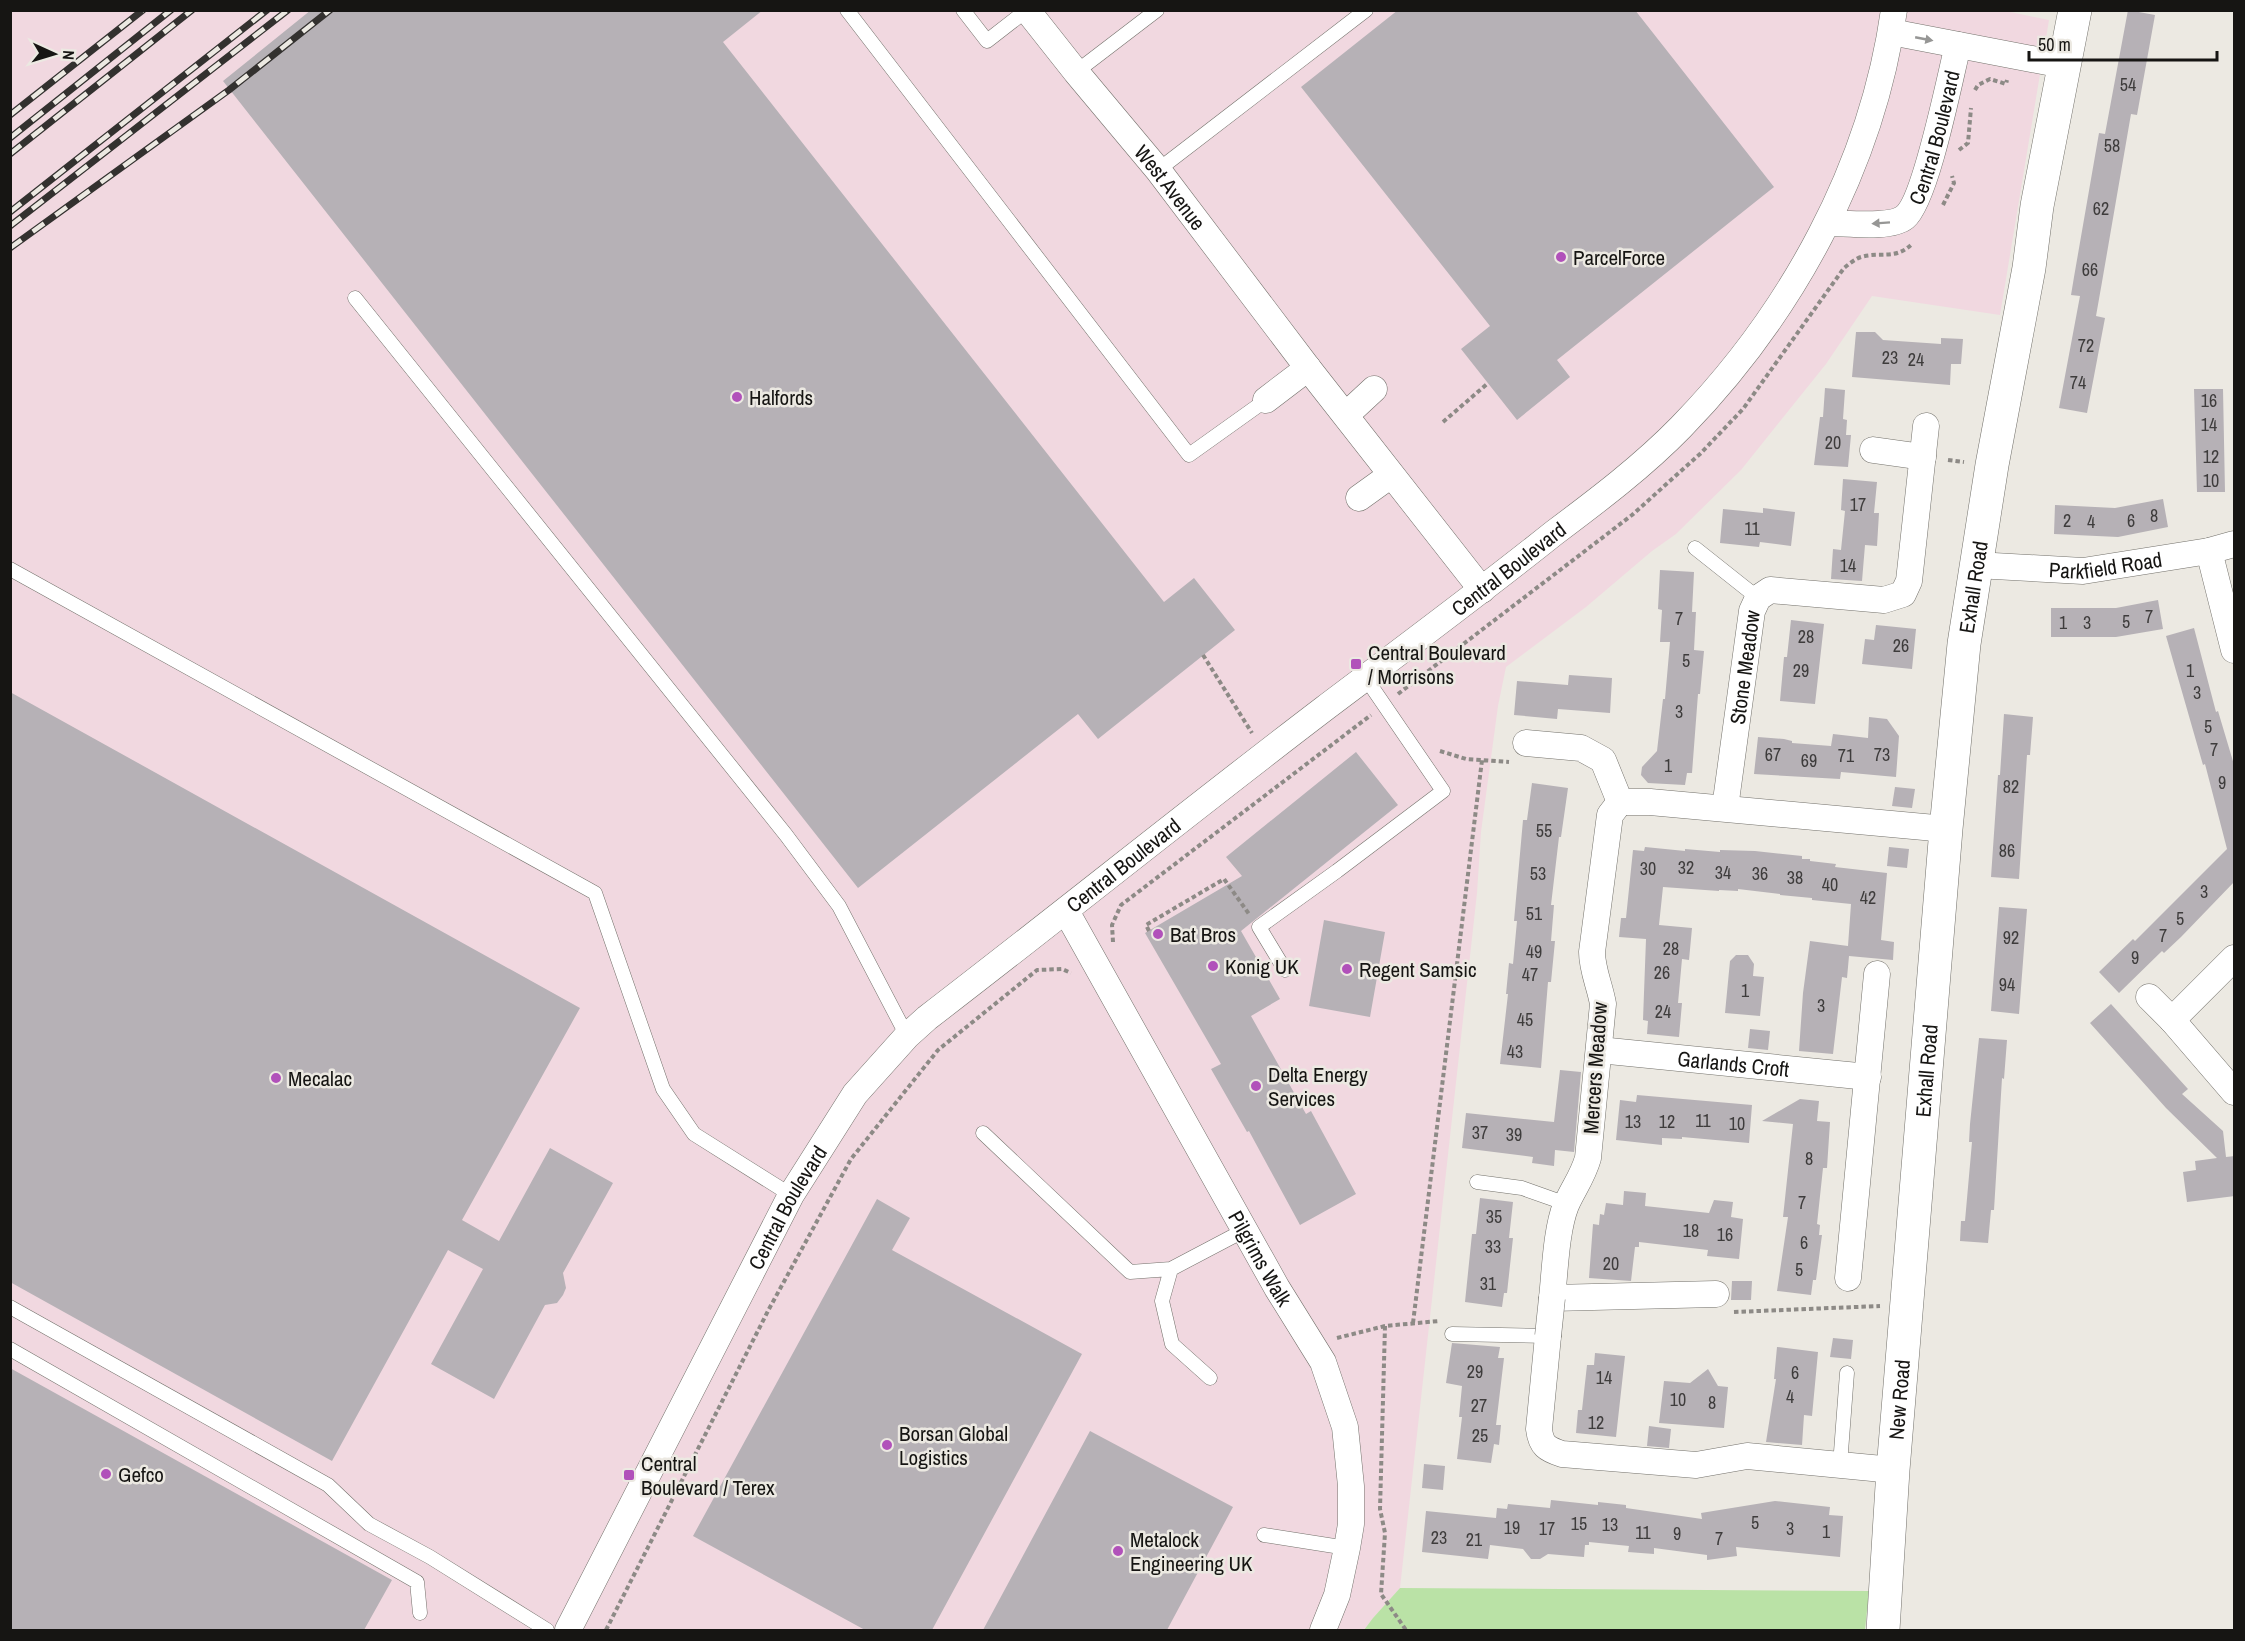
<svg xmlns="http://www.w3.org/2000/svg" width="2245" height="1641" viewBox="0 0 2245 1641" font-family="'Archivo Narrow',sans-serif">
  <rect width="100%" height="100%" fill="#ece9e2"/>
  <!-- industrial -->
  <path fill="#f1d8e0" d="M 2001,10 L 2049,20 L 2000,315 L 1872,296 L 1826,364 L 1741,470 L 1676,534 L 1652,551 L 1586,607 L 1506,667 L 1498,706 L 1481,832 L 1477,893 L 1400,1588 L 1373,1618 L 1364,1630 L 11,1630 L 11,11 Z"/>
  <!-- green -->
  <path fill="#bae2a6" d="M 1400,1588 L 1869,1591 L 1865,1630 L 1364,1630 L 1373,1618 Z"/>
  <!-- building -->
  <path fill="#b6b1b6" d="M 311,10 L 763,10 L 723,42 L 1164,602 L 1194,578 L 1235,630 L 1098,739 L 1078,714 L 858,888 L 223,81 Z
    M 1398,10 L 1635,10 L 1774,187 L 1557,360 L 1570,377 L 1517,420 L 1461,349 L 1490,326 L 1301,87 Z
    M 2128,10 L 2155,15 L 2137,115 L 2131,114 L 2102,282 L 2096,316 L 2105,318 L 2087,413 L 2059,408 L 2080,296 L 2071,295 L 2074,277 L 2099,133 L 2105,134 Z
    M 1856,332 L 1875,332 L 1883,340 L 1941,344 L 1941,338 L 1963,339 L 1961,364 L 1951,364 L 1950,385 L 1852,377 Z
    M 1825,388 L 1845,390 L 1843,419 L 1847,420 L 1846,435 L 1851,435 L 1848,467 L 1814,465 L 1820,417 L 1823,417 Z
    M 2194,389 L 2223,389 L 2225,492 L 2197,492 Z
    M 1843,479 L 1877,482 L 1874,513 L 1879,513 L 1877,546 L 1865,545 L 1862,581 L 1831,579 L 1833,549 L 1841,550 L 1845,511 L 1841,510 Z
    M 2163,499 L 2168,527 L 2118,537 L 2054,534 L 2055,505 L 2115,508 Z
    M 1763,508 L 1795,512 L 1791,546 L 1760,542 L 1759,547 L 1720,543 L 1723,509 L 1763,513 Z
    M 1660,570 L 1694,572 L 1692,612 L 1696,612 L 1694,650 L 1704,651 L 1700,694 L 1698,694 L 1692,773 L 1687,773 L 1685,785 L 1648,783 L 1641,775 L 1642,767 L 1657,751 L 1663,699 L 1665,699 L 1670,642 L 1660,642 L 1662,610 L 1658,609 Z
    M 2158,600 L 2163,629 L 2116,637 L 2051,637 L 2051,608 L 2116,608 Z
    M 1791,620 L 1824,624 L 1815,704 L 1780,701 L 1784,657 L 1787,657 Z
    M 1876,625 L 1916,629 L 1912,669 L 1862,664 L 1865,639 L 1874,640 Z
    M 2194,628 L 2216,712 L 2218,711 L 2235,768 L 2235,881 L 2181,937 L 2164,953 L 2162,951 L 2119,993 L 2099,972 L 2133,939 L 2135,941 L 2227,849 L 2205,764 L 2203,765 L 2166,636 Z
    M 1569,675 L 1612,678 L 1610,713 L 1558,709 L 1557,719 L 1514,715 L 1517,681 L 1568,685 Z
    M 10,692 L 580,1008 L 462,1220 L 499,1241 L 550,1148 L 613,1183 L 563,1273 L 566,1288 L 563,1295 L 557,1303 L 545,1305 L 494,1399 L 431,1364 L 483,1269 L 448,1250 L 332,1461 L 10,1282 Z
    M 2004,714 L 2033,717 L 2030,755 L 2027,755 L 2019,879 L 1991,877 L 1998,775 L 2000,775 Z
    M 1869,717 L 1887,719 L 1899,736 L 1896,777 L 1841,772 L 1840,779 L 1754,774 L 1758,737 L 1784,739 L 1792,741 L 1792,743 L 1831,746 L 1833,734 L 1868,738 Z
    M 1356,752 L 1398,805 L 1241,931 L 1280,999 L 1251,1016 L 1306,1114 L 1311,1111 L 1356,1194 L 1300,1225 L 1249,1131 L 1247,1132 L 1211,1069 L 1221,1064 L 1145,933 L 1242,876 L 1226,857 Z
    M 1532,783 L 1568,788 L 1561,837 L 1559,837 L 1551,905 L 1554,905 L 1551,941 L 1555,941 L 1551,982 L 1548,982 L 1541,1068 L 1500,1064 L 1508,994 L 1506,994 L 1509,963 L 1513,964 L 1517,921 L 1514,921 L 1523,820 L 1527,820 Z
    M 1895,787 L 1915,789 L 1912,808 L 1892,806 Z
    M 1645,847 L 1685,851 L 1685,849 L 1720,852 L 1720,850 L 1755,851 L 1802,856 L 1802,859 L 1810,859 L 1810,861 L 1836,864 L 1835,867 L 1887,873 L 1881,940 L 1894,942 L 1893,960 L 1849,956 L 1847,978 L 1842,977 L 1833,1054 L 1799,1051 L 1803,993 L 1810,941 L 1848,946 L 1851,904 L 1812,900 L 1812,898 L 1780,895 L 1780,894 L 1738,889 L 1738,891 L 1719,890 L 1719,891 L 1663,887 L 1659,925 L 1692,928 L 1689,960 L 1682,959 L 1678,1003 L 1682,1003 L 1679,1037 L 1647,1034 L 1648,1021 L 1643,1020 L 1646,939 L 1619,937 L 1621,918 L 1626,918 L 1633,850 L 1644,851 Z
    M 1889,847 L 1909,849 L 1907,868 L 1887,866 Z
    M 1999,907 L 2027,909 L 2019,1014 L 1991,1011 Z
    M 1324,920 L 1385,932 L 1370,1017 L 1309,1006 Z
    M 1736,955 L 1748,955 L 1754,964 L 1753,976 L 1764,977 L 1760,1016 L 1725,1013 L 1730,961 Z
    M 2111,1004 L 2188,1089 L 2182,1094 L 2223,1131 L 2226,1157 L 2235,1156 L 2235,1196 L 2187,1202 L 2183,1172 L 2196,1170 L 2195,1161 L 2217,1158 L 2166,1108 L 2090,1023 Z
    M 1750,1029 L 1770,1031 L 1768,1050 L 1748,1048 Z
    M 1979,1038 L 2007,1040 L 2004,1079 L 2002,1078 L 1994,1210 L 1991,1210 L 1988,1243 L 1960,1241 L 1961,1221 L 1965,1221 L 1972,1142 L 1969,1142 L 1970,1124 Z
    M 1560,1070 L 1581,1072 L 1574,1152 L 1555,1150 L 1554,1166 L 1532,1163 L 1533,1157 L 1462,1148 L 1466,1113 L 1554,1122 Z
    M 1637,1095 L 1752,1105 L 1749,1143 L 1682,1137 L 1682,1139 L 1662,1138 L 1662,1145 L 1616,1140 L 1620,1100 L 1636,1102 Z
    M 1800,1099 L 1819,1101 L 1817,1121 L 1830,1122 L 1827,1168 L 1823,1168 L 1817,1224 L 1820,1225 L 1819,1235 L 1822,1235 L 1816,1280 L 1813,1280 L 1811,1295 L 1777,1291 L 1788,1217 L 1783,1217 L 1793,1124 L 1762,1121 Z
    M 1624,1191 L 1646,1193 L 1645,1206 L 1709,1213 L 1714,1200 L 1733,1202 L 1731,1217 L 1743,1219 L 1739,1259 L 1707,1256 L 1708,1250 L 1639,1242 L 1639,1247 L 1635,1247 L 1631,1281 L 1589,1278 L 1593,1224 L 1599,1225 L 1600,1214 L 1604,1215 L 1606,1203 L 1623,1205 Z
    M 1480,1198 L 1513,1202 L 1509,1238 L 1513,1238 L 1507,1293 L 1504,1293 L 1502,1307 L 1465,1302 L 1472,1234 L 1476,1234 Z
    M 877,1199 L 910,1218 L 892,1250 L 1082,1354 L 932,1630 L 865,1630 L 693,1536 Z
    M 1732,1281 L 1752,1281 L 1751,1300 L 1731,1300 Z
    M 1833,1338 L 1853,1340 L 1851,1359 L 1830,1357 Z
    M 1452,1343 L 1500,1347 L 1498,1358 L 1504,1358 L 1496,1425 L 1501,1425 L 1499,1445 L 1494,1444 L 1491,1463 L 1457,1459 L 1462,1417 L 1459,1417 L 1462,1386 L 1446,1383 Z
    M 1777,1347 L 1818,1352 L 1812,1416 L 1804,1415 L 1802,1445 L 1766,1442 L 1776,1379 L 1774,1379 Z
    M 1595,1353 L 1625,1356 L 1616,1437 L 1576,1433 L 1578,1410 L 1582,1410 L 1587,1365 L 1594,1365 Z
    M 10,1368 L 392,1580 L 364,1630 L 10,1630 Z
    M 1708,1369 L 1718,1386 L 1728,1387 L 1724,1428 L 1659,1423 L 1664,1381 L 1690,1383 Z
    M 1649,1426 L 1671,1429 L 1669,1448 L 1647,1446 Z
    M 1090,1431 L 1233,1507 L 1167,1630 L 983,1630 Z
    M 1424,1464 L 1445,1466 L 1443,1490 L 1422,1488 Z
    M 1551,1500 L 1598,1505 L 1598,1502 L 1626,1505 L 1626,1508 L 1702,1519 L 1701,1513 L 1775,1501 L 1830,1507 L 1829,1515 L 1843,1516 L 1840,1557 L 1736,1547 L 1737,1556 L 1707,1560 L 1707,1555 L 1654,1548 L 1654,1554 L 1628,1552 L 1629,1546 L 1589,1542 L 1589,1545 L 1585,1545 L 1584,1557 L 1548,1554 L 1540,1559 L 1531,1559 L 1523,1549 L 1490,1545 L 1488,1559 L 1422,1552 L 1426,1511 L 1496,1518 L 1497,1508 L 1507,1509 L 1508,1504 L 1550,1508 Z"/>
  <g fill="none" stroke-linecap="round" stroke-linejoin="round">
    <defs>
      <path id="service" d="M 847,10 L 1189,455 L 1266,400
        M 963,10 L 987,41 L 1027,10
        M 1076,72 L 1157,10
        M 1158,170 L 1366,10
        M 355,298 L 786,835 L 839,906 L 907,1036
        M 1695,548 L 1758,598
        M 10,569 L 595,893 L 663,1089 L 694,1134 L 791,1195
        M 1285,970 L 1259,927 L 1337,871 L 1443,791 L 1365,677
        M 983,1133 L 1130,1272 L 1171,1269
        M 1477,1182 L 1522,1188 L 1567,1204
        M 10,1307 L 328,1485 L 369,1524 L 430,1557 L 547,1630
        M 1452,1334 L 1548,1336
        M 10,1349 L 417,1582 L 420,1613
        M 1210,1378 L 1172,1344 L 1162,1301 L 1171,1269 L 1245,1230
        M 1840,1465 L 1847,1373
        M 1264,1535 L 1347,1548"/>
      <g id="minor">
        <path id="s1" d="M 1027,10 L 1076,72 L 1158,170 L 1308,368 L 1482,590"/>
        <path d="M 1891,32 L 2063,65"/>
        <path id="s2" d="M 1828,223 C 1847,223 1890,229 1905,217 C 1926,200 1950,77 1958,45"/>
        <path d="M 1266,400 L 1308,368"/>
        <path d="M 1346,415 L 1374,389"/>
        <path d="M 1873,450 L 1923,457"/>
        <path d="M 1359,498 L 1391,475"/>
        <path d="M 2209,551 L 2234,650"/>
        <path id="s3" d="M 1976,565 L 2083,571 L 2209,551 L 2234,544"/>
        <path d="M 1526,743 L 1581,748 L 1603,760 L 1620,802"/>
        <path d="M 1620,802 L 1610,815 L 1592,952 C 1592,970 1600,986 1603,1004 L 1588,1158 C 1583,1176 1573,1189 1566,1205 C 1556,1230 1555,1271 1552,1298 L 1716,1294"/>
        <path d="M 1620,802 L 1650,802 L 1946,829"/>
        <path id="s4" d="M 1725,808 L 1752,611 L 1758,598 L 1770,590 L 1884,600 L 1903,594 L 1909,581 L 1926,426"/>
        <path id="s5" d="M 1066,911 L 1277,1288 L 1323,1362 L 1345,1427 L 1351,1486 L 1351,1524 L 1347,1548 L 1337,1595 L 1323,1630"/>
        <path d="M 2234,958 L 2172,1020 L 2234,1092"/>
        <path d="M 2149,997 L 2172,1020"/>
        <path id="s6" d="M 1599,1050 L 1868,1077"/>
        <path d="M 1848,1278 L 1877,974"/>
        <path d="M 1548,1336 L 1539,1429 C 1541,1446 1547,1449 1562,1454 L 1696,1465 L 1747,1456 L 1893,1470"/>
        <path id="s7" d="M 568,1630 L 791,1195 L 855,1094 L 907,1036 L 927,1018 C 1061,915 1191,810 1325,708 C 1402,650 1479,593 1554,533 C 1598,500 1643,466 1681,427 C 1791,314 1872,167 1894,10"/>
      </g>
      <g id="tertiary">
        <path id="s8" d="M 1883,1630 L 1893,1470 L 1946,829 L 1964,644 L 1992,465 L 2029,268 L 2037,206 L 2075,10"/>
      </g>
    </defs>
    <!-- service casing -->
    <use href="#service" stroke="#73716b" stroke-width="15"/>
    <!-- minor casing -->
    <use href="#minor" stroke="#73716b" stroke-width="27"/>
    <!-- tertiary casing -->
    <use href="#tertiary" stroke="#73716b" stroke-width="34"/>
    <!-- path -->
    <path stroke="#8d8a86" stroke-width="4" stroke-dasharray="4.5 3" stroke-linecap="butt" d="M 1975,90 L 1978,85 L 1990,79 L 2006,84 L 2007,80
      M 1959,150 L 1968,143 L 1971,108
      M 1943,205 L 1954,183 L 1952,176
      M 1443,422 L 1487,384
      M 1948,460 L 1964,462
      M 1203,655 L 1252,733
      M 1398,694 L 1632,515 L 1700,454 L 1743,409 L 1844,268 C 1849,264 1855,259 1861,257 C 1882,251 1895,261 1913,243
      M 1440,751 L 1466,759 L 1509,762
      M 1149,931 L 1146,925 L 1224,879 L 1249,914
      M 1113,942 L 1112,925 L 1121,905 L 1371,715
      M 1734,1312 L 1880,1306
      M 1413,1323 L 1482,760
      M 1385,1326 L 1380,1509 L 1385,1533 L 1381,1594 L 1406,1630
      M 1337,1338 L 1385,1326 L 1439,1321
      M 606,1630 L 769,1309 L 851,1159 L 938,1050 L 1037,970 L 1062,969 L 1071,973"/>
    <!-- service -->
    <use href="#service" stroke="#fff" stroke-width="14"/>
    <!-- minor -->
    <use href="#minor" stroke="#fff" stroke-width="26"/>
    <!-- tertiary -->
    <use href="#tertiary" stroke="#fff" stroke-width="33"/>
    <defs>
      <path id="rail" d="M 10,115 L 143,10
        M 10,138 L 171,10
        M 10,154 L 192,10
        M 10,212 L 267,10
        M 10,226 L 288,10
        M 10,248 L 229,90 L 330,10"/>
    </defs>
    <!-- rail casing -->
    <use href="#rail" stroke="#33312f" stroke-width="7"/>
    <!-- rail -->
    <use href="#rail" stroke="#ece9e2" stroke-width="4.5" stroke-dasharray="14" stroke-linecap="butt"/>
    <defs>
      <path id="minor-bridge" d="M 1548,1336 L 1552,1298"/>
    </defs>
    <!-- minor-bridge casing -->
    <use href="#minor-bridge" stroke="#73716b" stroke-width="27" stroke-linecap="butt"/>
    <!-- minor-bridge -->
    <use href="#minor-bridge" stroke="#fff" stroke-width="26"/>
  </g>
  <!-- one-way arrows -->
  <defs><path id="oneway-solid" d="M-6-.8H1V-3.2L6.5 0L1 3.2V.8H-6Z" transform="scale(1.5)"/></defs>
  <g fill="#969695">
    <use href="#oneway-solid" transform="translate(1924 39) rotate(11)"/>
    <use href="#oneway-solid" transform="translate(1881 223) rotate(176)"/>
  </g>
  <!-- markers -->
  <g fill="#b151ba" stroke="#ece9e2" stroke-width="2">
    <circle cx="1561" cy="257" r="6"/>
    <circle cx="737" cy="397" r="6"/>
    <rect x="1350" y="658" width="12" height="12" rx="3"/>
    <circle cx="1158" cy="934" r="6"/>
    <circle cx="1213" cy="966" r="6"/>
    <circle cx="1347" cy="969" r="6"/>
    <circle cx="276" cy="1078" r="6"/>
    <circle cx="1256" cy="1086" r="6"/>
    <circle cx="887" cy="1445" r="6"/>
    <circle cx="106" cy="1474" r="6"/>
    <rect x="623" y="1469" width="12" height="12" rx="3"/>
    <circle cx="1118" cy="1551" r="6"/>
  </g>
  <g text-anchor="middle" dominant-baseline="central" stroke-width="5" stroke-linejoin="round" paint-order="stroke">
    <!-- number labels -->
    <g font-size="18" fill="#3e3c3c">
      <text x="2128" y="84">54</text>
      <text x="2112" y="145">58</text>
      <text x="2101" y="208">62</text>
      <text x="2090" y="269">66</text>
      <text x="2086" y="345">72</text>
      <text x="1890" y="357">23</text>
      <text x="1916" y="359">24</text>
      <text x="2078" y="382">74</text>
      <text x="2209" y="400">16</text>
      <text x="2209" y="424">14</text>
      <text x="1833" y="442">20</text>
      <text x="2211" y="456">12</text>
      <text x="2211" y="480">10</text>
      <text x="1858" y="504">17</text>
      <text x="2154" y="515">8</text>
      <text x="2067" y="520">2</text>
      <text x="2131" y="520">6</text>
      <text x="2091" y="521">4</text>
      <text x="1752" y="528">11</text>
      <text x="1848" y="565">14</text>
      <text x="2149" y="616">7</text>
      <text x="1679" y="618">7</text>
      <text x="2126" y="621">5</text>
      <text x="2063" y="622">1</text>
      <text x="2087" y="622">3</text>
      <text x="1806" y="636">28</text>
      <text x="1901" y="645">26</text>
      <text x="1686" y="660">5</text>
      <text x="1801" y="670">29</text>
      <text x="2190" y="670">1</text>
      <text x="2197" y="692">3</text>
      <text x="1679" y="711">3</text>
      <text x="2208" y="726">5</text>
      <text x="2214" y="749">7</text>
      <text x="1773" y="754">67</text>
      <text x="1882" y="754">73</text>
      <text x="1846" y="755">71</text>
      <text x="1809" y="760">69</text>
      <text x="1668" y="765">1</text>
      <text x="2222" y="782">9</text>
      <text x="2011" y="786">82</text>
      <text x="1544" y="830">55</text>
      <text x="2007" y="850">86</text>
      <text x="1686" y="867">32</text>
      <text x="1648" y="868">30</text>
      <text x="1723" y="872">34</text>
      <text x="1538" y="873">53</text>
      <text x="1760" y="873">36</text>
      <text x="1795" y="877">38</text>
      <text x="1830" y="884">40</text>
      <text x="2204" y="891">3</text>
      <text x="1868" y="897">42</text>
      <text x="1534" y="913">51</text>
      <text x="2180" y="918">5</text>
      <text x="2163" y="935">7</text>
      <text x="2011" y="937">92</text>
      <text x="1671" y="948">28</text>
      <text x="1534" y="951">49</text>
      <text x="2135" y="957">9</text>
      <text x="1662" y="972">26</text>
      <text x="1530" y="974">47</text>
      <text x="2007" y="984">94</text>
      <text x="1745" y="990">1</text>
      <text x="1821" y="1005">3</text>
      <text x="1663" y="1011">24</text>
      <text x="1525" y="1019">45</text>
      <text x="1515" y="1051">43</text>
      <text x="1703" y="1120">11</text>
      <text x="1633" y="1121">13</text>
      <text x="1667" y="1121">12</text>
      <text x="1737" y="1123">10</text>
      <text x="1480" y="1132">37</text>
      <text x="1514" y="1134">39</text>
      <text x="1809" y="1158">8</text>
      <text x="1802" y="1202">7</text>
      <text x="1494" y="1216">35</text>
      <text x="1691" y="1230">18</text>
      <text x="1725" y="1234">16</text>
      <text x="1804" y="1242">6</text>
      <text x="1493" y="1246">33</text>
      <text x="1611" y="1263">20</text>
      <text x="1799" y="1269">5</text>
      <text x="1488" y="1283">31</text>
      <text x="1475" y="1371">29</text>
      <text x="1795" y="1372">6</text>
      <text x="1604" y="1377">14</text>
      <text x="1790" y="1396">4</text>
      <text x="1678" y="1399">10</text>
      <text x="1712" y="1402">8</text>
      <text x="1479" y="1405">27</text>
      <text x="1596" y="1422">12</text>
      <text x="1480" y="1435">25</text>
      <text x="1755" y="1522">5</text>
      <text x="1579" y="1523">15</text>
      <text x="1610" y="1524">13</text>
      <text x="1512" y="1527">19</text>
      <text x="1547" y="1528">17</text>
      <text x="1790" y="1528">3</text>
      <text x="1826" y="1531">1</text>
      <text x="1643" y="1532">11</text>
      <text x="1677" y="1533">9</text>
      <text x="1439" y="1537">23</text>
      <text x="1719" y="1538">7</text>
      <text x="1474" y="1539">21</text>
    </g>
    <!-- street labels -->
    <g font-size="21" fill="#161513" stroke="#ece9e2">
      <text stroke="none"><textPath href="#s2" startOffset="164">Central Boulevard</textPath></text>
      <text stroke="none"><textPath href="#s1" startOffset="228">West Avenue</textPath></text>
      <text stroke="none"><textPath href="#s3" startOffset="130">Parkfield Road</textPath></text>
      <text stroke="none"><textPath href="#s7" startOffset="1448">Central Boulevard</textPath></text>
      <text stroke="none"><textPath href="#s8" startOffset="1047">Exhall Road</textPath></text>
      <text stroke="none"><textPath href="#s4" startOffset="142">Stone Meadow</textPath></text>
      <text stroke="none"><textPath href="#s7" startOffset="962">Central Boulevard</textPath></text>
      <text stroke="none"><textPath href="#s6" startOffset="135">Garlands Croft</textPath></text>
      <text transform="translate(1595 1068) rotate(-86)">Mercers Meadow</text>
      <text stroke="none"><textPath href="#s8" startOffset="561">Exhall Road</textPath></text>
      <text stroke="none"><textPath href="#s7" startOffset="476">Central Boulevard</textPath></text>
      <text stroke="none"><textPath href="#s5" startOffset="398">Pilgrims Walk</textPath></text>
      <text stroke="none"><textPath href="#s8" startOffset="231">New Road</textPath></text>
    </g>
    <!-- poi labels -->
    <g font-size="21" fill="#161513" stroke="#ece9e2" text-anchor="start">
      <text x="1573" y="257">ParcelForce</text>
      <text x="749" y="397">Halfords</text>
      <text x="1368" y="652">Central Boulevard<tspan x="1368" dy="24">/ Morrisons</tspan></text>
      <text x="1170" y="934">Bat Bros</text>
      <text x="1225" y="966">Konig UK</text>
      <text x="1359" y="969">Regent Samsic</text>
      <text x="1268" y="1074">Delta Energy<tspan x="1268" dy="24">Services</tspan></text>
      <text x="288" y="1078">Mecalac</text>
      <text x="899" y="1433">Borsan Global<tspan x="899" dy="24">Logistics</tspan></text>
      <text x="641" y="1463">Central<tspan x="641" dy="24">Boulevard / Terex</tspan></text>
      <text x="118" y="1474">Gefco</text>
      <text x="1130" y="1539">Metalock<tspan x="1130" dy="24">Engineering UK</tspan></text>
    </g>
  </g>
  <!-- border -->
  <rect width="2245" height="1641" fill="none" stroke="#161513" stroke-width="24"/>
  <!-- north arrow -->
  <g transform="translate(54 54) rotate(94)" stroke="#ece9e2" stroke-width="4.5" paint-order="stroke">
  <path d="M0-4.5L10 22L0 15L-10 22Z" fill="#161513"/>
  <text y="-9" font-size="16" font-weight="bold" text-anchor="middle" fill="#161513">N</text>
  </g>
  <!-- scale -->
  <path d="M2029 51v9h188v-9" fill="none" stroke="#161513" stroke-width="3"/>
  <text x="2038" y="51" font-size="18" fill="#161513" stroke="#ece9e2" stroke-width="4.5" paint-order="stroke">50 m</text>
</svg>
